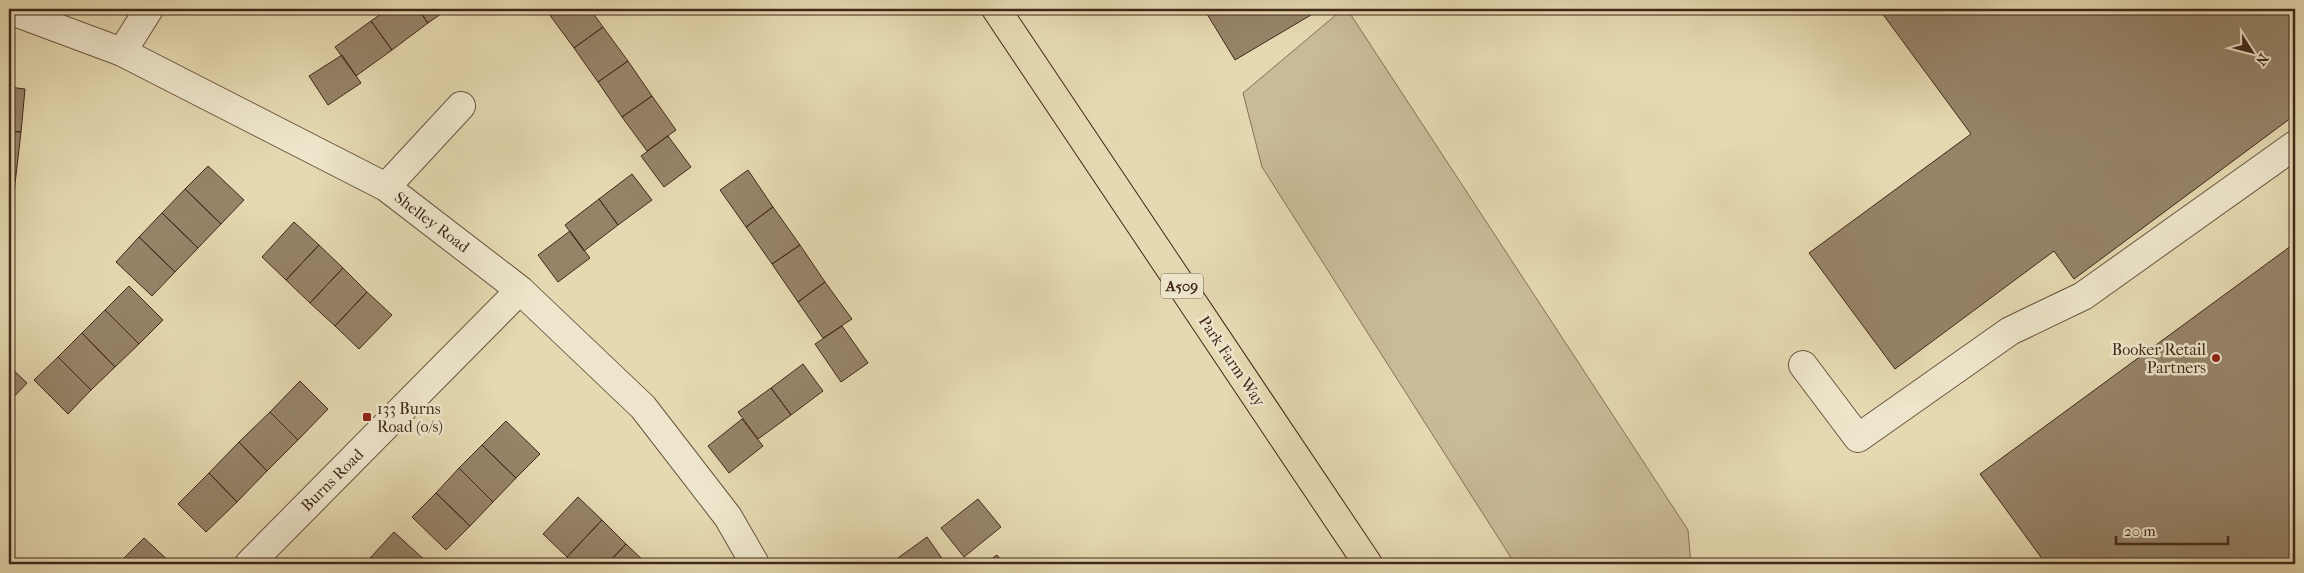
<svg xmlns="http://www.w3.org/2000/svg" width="2304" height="573" viewBox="0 0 2304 573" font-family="'IM FELL French Canon',serif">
  <rect width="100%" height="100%" fill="#e5d9b1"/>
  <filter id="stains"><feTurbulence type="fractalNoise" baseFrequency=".004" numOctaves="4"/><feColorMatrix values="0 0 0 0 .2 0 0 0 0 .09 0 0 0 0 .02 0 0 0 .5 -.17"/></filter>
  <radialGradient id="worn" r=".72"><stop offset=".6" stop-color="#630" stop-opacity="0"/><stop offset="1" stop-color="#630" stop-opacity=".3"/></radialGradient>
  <!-- green -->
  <path fill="#c9bb97" stroke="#857258" d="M 1343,9 L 1347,9 L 1688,530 L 1691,564 L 1515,564 L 1262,167 L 1243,93 Z"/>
  <!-- building -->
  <path fill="#968469" stroke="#41281a" d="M 388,9 L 418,9 L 428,23 L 392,50 L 371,21 Z
    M 418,9 L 448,9 L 428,23 Z
    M 546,9 L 557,9 L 549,14 Z
    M 557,9 L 590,9 L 603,27 L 574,48 L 549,14 Z
    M 1204,9 L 1321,9 L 1235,60 Z
    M 1879,9 L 2295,9 L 2295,115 L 2074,279 L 2054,251 L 1895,369 L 1809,253 L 1971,134 Z
    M 371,21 L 392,50 L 356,76 L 335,47 Z
    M 603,27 L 628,61 L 598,82 L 574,48 Z
    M 342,55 L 361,83 L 328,105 L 309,76 Z
    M 628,61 L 652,96 L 622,117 L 598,82 Z
    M 9,87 L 25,89 L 21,132 L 9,131 Z
    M 652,96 L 676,130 L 647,151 L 622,117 Z
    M 9,131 L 21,132 L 16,175 L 9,175 Z
    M 668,136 L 691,167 L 664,187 L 641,156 Z
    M 208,166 L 244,200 L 221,224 L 185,189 Z
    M 748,170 L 773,207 L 746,227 L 720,190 Z
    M 632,174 L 652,200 L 618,225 L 599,199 Z
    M 9,175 L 16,175 L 11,219 L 9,219 Z
    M 185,189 L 221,224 L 198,248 L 162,213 Z
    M 599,199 L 618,225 L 584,251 L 565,225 Z
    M 773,207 L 800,245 L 772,264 L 746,227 Z
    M 162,213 L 198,248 L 175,272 L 139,237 Z
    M 294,222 L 319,245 L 286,280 L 262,257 Z
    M 570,231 L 590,258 L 558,282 L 538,255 Z
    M 139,237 L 175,272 L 152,296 L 116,262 Z
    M 2295,243 L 2295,564 L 2046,564 L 1980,474 Z
    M 319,245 L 343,268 L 310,303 L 286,280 Z
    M 800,245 L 825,282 L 798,302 L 772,264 Z
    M 343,268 L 367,292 L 335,326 L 310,303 Z
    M 825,282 L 852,319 L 823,338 L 798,302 Z
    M 129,286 L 163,320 L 139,344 L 105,310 Z
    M 367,292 L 392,315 L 359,349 L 335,326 Z
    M 105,310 L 139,344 L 115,367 L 82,333 Z
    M 842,326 L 868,363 L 841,382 L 815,344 Z
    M 82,333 L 115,367 L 91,390 L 58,357 Z
    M 58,357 L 91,390 L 68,414 L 34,380 Z
    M 803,364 L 823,391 L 791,415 L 771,388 Z
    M 9,366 L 27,383 L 9,402 Z
    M 300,381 L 328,409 L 298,440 L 270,412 Z
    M 771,388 L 791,415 L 758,439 L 738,412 Z
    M 270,412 L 298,440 L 267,471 L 239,442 Z
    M 742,419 L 763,446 L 729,473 L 708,446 Z
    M 506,421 L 540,454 L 516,478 L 482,445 Z
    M 239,442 L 267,471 L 237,502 L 209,473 Z
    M 482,445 L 516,478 L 493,502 L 459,468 Z
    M 459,468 L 493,502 L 470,526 L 436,493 Z
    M 209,473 L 237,502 L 206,532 L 178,504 Z
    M 436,493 L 470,526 L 446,550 L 412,517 Z
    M 578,497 L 602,520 L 567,557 L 543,534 Z
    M 978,499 L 1001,527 L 964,557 L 941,528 Z
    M 602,520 L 626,544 L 607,564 L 574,564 L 567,557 Z
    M 394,532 L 429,564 L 379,564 L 371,557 Z
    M 927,537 L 946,564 L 893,564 L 891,563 Z
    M 144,538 L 172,564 L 118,564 Z
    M 626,544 L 647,564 L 607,564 Z
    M 997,555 L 1004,564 L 984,564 Z
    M 371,557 L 379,564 L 364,564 Z"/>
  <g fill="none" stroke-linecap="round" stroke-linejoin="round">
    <defs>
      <path id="minor" d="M 9,10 L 122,52 L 386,187 L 520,290 L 643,407 L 728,517 L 755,564
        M 122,52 L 149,9
        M 386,187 L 461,106
        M 1803,365 L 1858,438 L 2010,331 L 2083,296 L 2295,145
        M 249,564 L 520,290"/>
      <path id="highway" d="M 996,9 L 1368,564"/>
    </defs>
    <!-- minor casing -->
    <use href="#minor" stroke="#6a5440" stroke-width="30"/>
    <!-- highway casing -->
    <use href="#highway" stroke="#41281a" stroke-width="30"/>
    <!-- minor -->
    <use href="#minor" stroke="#eee6cc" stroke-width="28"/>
    <!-- highway -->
    <use href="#highway" stroke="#e5d9b1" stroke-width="28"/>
  </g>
  <!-- markers -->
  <g fill="#8f2418" stroke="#eee6cc" stroke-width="2">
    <circle cx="2216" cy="358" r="5"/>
    <rect x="362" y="412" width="10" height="10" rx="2.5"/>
  </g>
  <g text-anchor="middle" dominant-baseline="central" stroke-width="5" stroke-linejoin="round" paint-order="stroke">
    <!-- shield labels -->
    <rect fill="#eee6cc" stroke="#75614f" stroke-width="1" x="1161" y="273.5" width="42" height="25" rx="4"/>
    <g font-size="15" font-weight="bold" fill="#41281a">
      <text x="1182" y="286">A509</text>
    </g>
    <!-- street labels -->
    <g font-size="16" fill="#41281a" stroke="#eee6cc">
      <text transform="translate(432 222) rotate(37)">Shelley Road</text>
      <text transform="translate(1232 361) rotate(56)">Park Farm Way</text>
      <text transform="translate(332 480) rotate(-45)">Burns Road</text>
    </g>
    <!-- poi labels -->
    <g font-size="16" fill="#41281a" stroke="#eee6cc" text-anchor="end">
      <text x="2206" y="349">Booker Retail<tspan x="2206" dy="18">Partners</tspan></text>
      <text x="377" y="408" text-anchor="start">133 Burns<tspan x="377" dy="18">Road (o/s)</tspan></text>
    </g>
  </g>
  <!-- margin -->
  <rect width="2304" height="573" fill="none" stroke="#e5d9b1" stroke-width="30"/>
  <rect x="10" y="10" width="2284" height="553" fill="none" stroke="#41281a" stroke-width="2.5"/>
  <rect x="15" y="15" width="2274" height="543" fill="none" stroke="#41281a"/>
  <!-- north arrow -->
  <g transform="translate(2252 52) rotate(126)" stroke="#eee6cc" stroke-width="4" paint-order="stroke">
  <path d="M0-4L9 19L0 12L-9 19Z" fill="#41281a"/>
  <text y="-8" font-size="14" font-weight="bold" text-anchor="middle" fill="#41281a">N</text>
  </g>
  <!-- scale -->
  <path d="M2116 536v8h112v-8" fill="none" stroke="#41281a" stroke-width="2.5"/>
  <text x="2124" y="536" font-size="15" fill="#41281a" stroke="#eee6cc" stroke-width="4" paint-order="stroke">20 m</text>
  <rect width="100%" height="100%" filter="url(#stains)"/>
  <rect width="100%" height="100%" fill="url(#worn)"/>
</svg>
